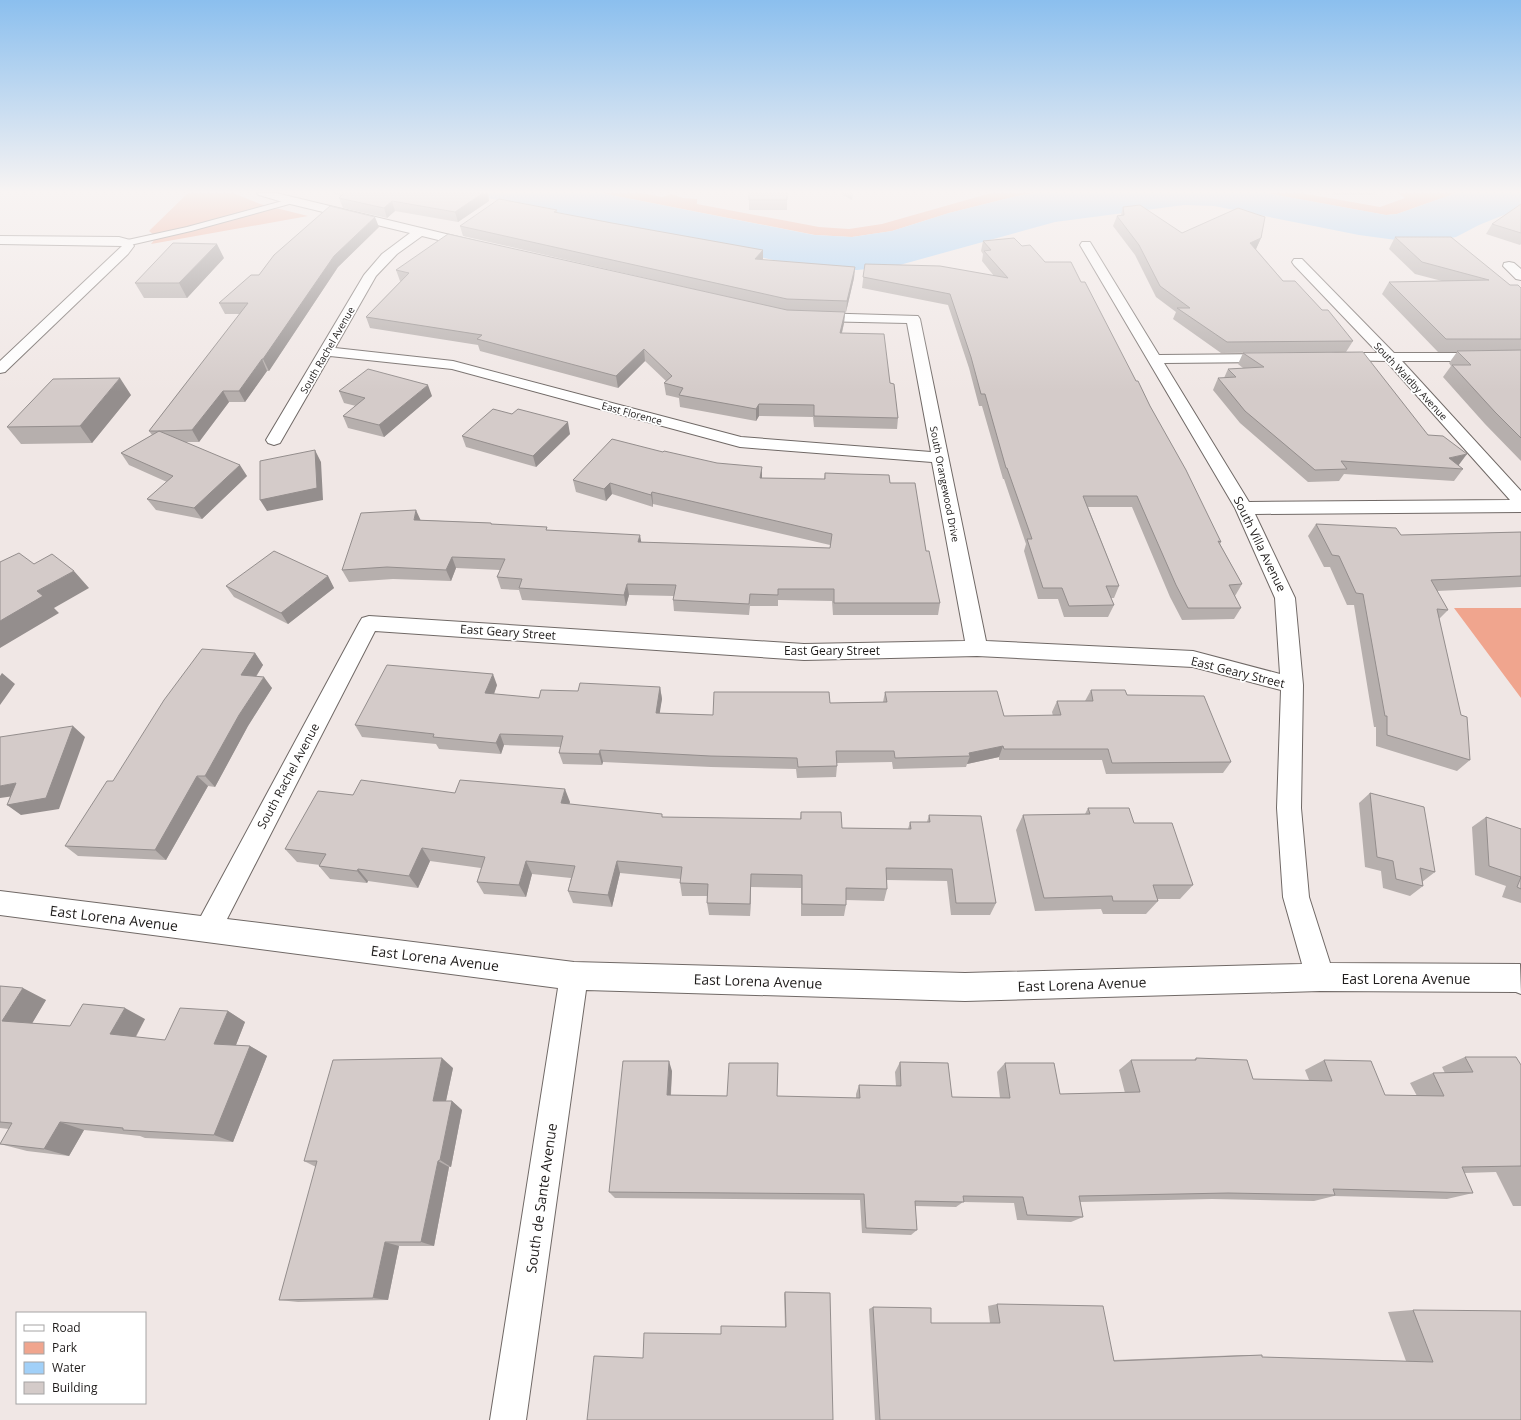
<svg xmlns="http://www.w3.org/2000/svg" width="1521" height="1420" viewBox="0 0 1521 1420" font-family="'Open Sans',sans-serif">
  <rect width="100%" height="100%" fill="#f0e7e5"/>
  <!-- green -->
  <path fill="#f0a58e" d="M 188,193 L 233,193 L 260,204 L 308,216 L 151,244 L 155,239 L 155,236 L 149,231 Z
    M 601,193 L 642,193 L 662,197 L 672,194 L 683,198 L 697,199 L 697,204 L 819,227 L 849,229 L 882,224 L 991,193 L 1035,193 L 1017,196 L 949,213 L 892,231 L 852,237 L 815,235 Z
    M 1266,193 L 1301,193 L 1380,207 L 1405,198 L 1399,193 L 1456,193 L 1397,214 L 1386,215 Z
    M 1454,608 L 1521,608 L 1521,698 Z"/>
  <!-- water -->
  <path fill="#a1d0f8" d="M 465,193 L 601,193 L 814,235 L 852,237 L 892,231 L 949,213 L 1017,196 L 1035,193 L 1266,193 L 1386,215 L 1397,214 L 1456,193 L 1521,193 L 1521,208 L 1479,225 L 1456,237 L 1428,242 L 1396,240 L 1359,235 L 1214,206 L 1184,205 L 1055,222 L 896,266 L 857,270 L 834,270 L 796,265 Z"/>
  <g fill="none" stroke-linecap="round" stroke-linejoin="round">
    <defs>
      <path id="service" d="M 290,199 L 293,199 L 293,203 L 191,231 L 126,246 L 122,243 L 123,241 L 187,227 Z"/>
      <path id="minor" d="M 257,193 L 276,193 L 475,241 L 477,244 L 475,247 L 471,248 L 422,236 L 397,254 L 376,276 L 335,348 L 453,361 L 741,437 L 931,452 L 907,323 L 815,321 L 810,320 L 808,317 L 810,314 L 815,313 L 918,316 L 920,319 L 986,641 L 1193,651 L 1280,674 L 1275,598 L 1235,508 L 1080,245 L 1082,242 L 1090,242 L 1159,355 L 1270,354 L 1275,355 L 1277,358 L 1275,361 L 1270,362 L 1164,363 L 1249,502 L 1510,500 L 1386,361 L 1331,360 L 1329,357 L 1331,354 L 1336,353 L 1378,353 L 1294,265 L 1292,262 L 1294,259 L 1302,259 L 1394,353 L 1521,353 L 1521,361 L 1402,361 L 1521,491 L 1521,512 L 1255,514 L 1295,598 L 1303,685 L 1301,808 L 1309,897 L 1330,963 L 1520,964 L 1521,994 L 1516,992 L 1320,991 L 965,1001 L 586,990 L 526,1420 L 490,1420 L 558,988 L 0,915 L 0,891 L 201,916 L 359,623 L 362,618 L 369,616 L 804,644 L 965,641 L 932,462 L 740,447 L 452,369 L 330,356 L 280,443 L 274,445 L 268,443 L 266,440 L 364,275 L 382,254 L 410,233 L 286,203 L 259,195 ZM 375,631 L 804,660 L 977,656 L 1193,667 L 1281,690 L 1277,808 L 1283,897 L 1302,964 L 965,973 L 574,962 L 227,919 Z
        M 0,236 L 119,237 L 130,240 L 134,246 L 128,254 L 5,372 L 0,373 L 0,361 L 122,246 L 0,244 Z
        M 1509,262 L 1514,263 L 1521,269 L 1521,280 L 1516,279 L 1503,266 L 1504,263 Z"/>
    </defs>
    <!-- service casing -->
    <use href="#service" stroke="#706966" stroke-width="2"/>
    <!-- minor casing -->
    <use href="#minor" stroke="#706966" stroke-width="2"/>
    <!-- service -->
    <use href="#service" fill="#fff" fill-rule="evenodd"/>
    <!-- minor -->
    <use href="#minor" fill="#fff" fill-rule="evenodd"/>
  </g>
  <!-- wall -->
  <path fill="#b6afad" d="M 334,193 L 488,193 L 489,201 L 458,222 L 395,211 L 387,218 L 343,208 L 339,198 L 341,196 L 335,194 Z
    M 749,193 L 787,200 L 787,210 L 749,210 Z
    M 839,193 L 853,193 L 852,200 Z
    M 1331,193 L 1375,193 L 1374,195 L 1333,195 Z
    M 1521,204 L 1521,244 L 1520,245 L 1486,234 L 1492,224 Z
    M 1123,207 L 1182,233 L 1261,238 L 1256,249 L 1283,281 L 1322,310 L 1353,341 L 1346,352 L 1221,353 L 1173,319 L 1176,312 L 1156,297 L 1135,255 L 1113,226 L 1117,216 L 1121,215 Z
    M 557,210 L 557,213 L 763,260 L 855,267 L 854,278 L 846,312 L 845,312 L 844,323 L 842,333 L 890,383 L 898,418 L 897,429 L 814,427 L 813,417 L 759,416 L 756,421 L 680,407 L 679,398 L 666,395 L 664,383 L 666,381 L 645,361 L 618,388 L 480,351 L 478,345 L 370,328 L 366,317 L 401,281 L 400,281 L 396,270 L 754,303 L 463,236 L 460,226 Z
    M 379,227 L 338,267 L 269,371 L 267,371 L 245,402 L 229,402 L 199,442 L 186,442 L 247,476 L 202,519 L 156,510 L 147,499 L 167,482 L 129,465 L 121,453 L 152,435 L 149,431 L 240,314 L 225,314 L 219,303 L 259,275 Z
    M 1395,237 L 1510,285 L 1521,288 L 1521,461 L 1485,424 L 1443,377 L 1451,366 L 1449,363 L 1457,352 L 1438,352 L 1382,294 L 1389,282 L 1442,281 L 1415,274 L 1389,249 Z
    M 983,241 L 1022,246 L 1045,262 L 1081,282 L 1150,406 L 1221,542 L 1220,544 L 1242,584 L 1235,596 L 1241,608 L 1234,619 L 1182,620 L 1170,597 L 1132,507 L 1088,507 L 1119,586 L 1114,598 L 1110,598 L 1114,605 L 1108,617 L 1064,617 L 1058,599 L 1038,599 L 1024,551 L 1026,544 L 1004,479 L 1003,479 L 982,406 L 979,406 L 969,368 L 948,305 L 862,288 L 865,264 L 994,276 L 982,261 L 983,254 L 981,251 Z
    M 224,258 L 187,298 L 144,298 L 135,283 Z
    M 1243,353 L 1428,435 L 1459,466 L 1463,469 L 1454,481 L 1344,474 L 1339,481 L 1308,482 L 1240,423 L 1213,390 L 1218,378 L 1224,378 L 1228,369 L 1243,368 L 1238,364 Z
    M 339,391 L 432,396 L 384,437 L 348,428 L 343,416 L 356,406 L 344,403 Z
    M 131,395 L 92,443 L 21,444 L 7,427 Z
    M 570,434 L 536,467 L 466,447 L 462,436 Z
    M 825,473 L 890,483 L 926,551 L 940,603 L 938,615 L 833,615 L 832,601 L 778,600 L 778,606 L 750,606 L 749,615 L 674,611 L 673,600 L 674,596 L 629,595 L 626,606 L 522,600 L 519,590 L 501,589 L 497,577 L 500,570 L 456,568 L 451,581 L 393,579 L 349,582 L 342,570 L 421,520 L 491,523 L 492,524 L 547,530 L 641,542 L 830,548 L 830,545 L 653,504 L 653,507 L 612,494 L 606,501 L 576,492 L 573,480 L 762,478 L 824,479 Z
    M 1316,524 L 1401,535 L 1521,532 L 1521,587 L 1437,591 L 1448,610 L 1439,619 L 1470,760 L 1457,771 L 1376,746 L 1376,727 L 1374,727 L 1354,605 L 1347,605 L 1330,567 L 1324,567 L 1308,536 Z
    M 328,576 L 334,588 L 288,624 L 234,597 L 226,586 Z
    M 255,653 L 263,665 L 256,677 L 272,688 L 248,726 L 215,787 L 208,786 L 166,860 L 78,856 L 65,846 L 113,781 Z
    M 497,685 L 494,694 L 539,698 L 578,691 L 660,687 L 662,699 L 659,713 L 713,715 L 830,703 L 883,702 L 885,692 L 1004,716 L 1053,716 L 1052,712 L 1057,701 L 1085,701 L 1091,690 L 1127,695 L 1231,762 L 1223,773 L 1106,774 L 1102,760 L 999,760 L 999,757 L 967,764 L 966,767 L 893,769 L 892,762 L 837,763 L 837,766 L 836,777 L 797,778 L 796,769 L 711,767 L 603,762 L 602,765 L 563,764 L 559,753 L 561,747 L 504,745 L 501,754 L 439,749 L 436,744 L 362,737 L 355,725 Z
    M 455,793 L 570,802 L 569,804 L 663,817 L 800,819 L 801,812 L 842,828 L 908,829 L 910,822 L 927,822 L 929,815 L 996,903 L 990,915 L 951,915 L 947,881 L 887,880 L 887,889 L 884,901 L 846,900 L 846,905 L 844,916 L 801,916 L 801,888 L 751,887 L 750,916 L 709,915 L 707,903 L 707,896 L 682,896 L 680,883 L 681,879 L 620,873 L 612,907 L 573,903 L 568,891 L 571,878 L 532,874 L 526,897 L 484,894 L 477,882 L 481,868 L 430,861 L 418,888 L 368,881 L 367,883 L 330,879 L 319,866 L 320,865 L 297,862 L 285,849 L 353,795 Z
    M 1370,793 L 1435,872 L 1422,882 L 1423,886 L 1410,896 L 1383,888 L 1381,871 L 1365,867 L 1359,803 Z
    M 1088,808 L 1134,823 L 1193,885 L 1180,899 L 1157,899 L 1158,901 L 1146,914 L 1103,914 L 1101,909 L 1035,911 L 1016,830 L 1023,815 L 1085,814 Z
    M 1486,817 L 1521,829 L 1521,903 L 1502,897 L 1506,886 L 1475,875 L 1472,827 Z
    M 0,986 L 46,1000 L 32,1023 L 70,1026 L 145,1019 L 136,1037 L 165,1040 L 228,1011 L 245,1022 L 236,1045 L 250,1046 L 267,1056 L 233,1142 L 145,1138 L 140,1136 L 84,1130 L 69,1156 L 27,1151 L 0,1144 L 9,1129 L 0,1128 Z
    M 1465,1057 L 1521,1065 L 1521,1206 L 1513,1206 L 1496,1172 L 1464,1173 L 1473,1193 L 1447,1199 L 1334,1196 L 1314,1201 L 1212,1199 L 1080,1202 L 1083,1217 L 1071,1222 L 1017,1220 L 1014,1203 L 963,1202 L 956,1207 L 915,1206 L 917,1230 L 911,1235 L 862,1233 L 860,1200 L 615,1198 L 609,1192 L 672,1071 L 671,1095 L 856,1098 L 856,1094 L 859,1085 L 896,1086 L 895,1072 L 900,1062 L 952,1097 L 1000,1098 L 997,1072 L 1005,1063 L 1060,1094 L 1125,1093 L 1119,1070 L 1131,1060 L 1194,1060 L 1196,1058 L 1253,1079 L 1309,1080 L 1305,1070 L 1324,1060 L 1385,1095 L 1417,1096 L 1410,1083 L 1433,1073 L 1445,1073 L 1442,1067 Z
    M 453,1068 L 446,1101 L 452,1101 L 462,1110 L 451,1167 L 449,1167 L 434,1246 L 399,1246 L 388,1300 L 298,1302 L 279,1300 L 316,1167 L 304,1161 Z
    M 785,1292 L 833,1420 L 643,1357 L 721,1334 L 785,1327 L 784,1294 Z
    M 997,1304 L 1114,1360 L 1242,1355 L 1262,1355 L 1262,1357 L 1406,1361 L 1388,1312 L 1413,1310 L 1521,1420 L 875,1420 L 869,1309 L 873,1307 L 931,1323 L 990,1323 L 988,1306 Z"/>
  <!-- shaded-wall -->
  <path fill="#948e8d" d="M 483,193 L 488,193 L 489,201 L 458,222 L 455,212 Z
    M 392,201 L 395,211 L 387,218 L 384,208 Z
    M 375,217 L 379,227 L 338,267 L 269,371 L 263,359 L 334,256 Z
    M 1261,238 L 1256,249 L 1246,253 L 1250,243 Z
    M 217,244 L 224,258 L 187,298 L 179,283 Z
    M 763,250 L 763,261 L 755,259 Z
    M 855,267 L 854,278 L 846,312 L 847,301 Z
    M 845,312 L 844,323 L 839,344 L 840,333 Z
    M 644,349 L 645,361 L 618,388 L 616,376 Z
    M 262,359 L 267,371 L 245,402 L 239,391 Z
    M 120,378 L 131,395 L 92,443 L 80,426 Z
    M 428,385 L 432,396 L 384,437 L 379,425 Z
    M 223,391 L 229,402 L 199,442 L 192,430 Z
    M 759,404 L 759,416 L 756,421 L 756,409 Z
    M 568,422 L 570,434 L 536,467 L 533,456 Z
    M 315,450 L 321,462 L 323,500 L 267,511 L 260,500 Z
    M 1467,454 L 1458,466 L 1449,458 Z
    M 240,465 L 247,476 L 202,519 L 194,508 Z
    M 762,467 L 762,479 L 760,478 Z
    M 610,483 L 612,494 L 606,501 L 604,489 Z
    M 652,492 L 653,504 L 653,507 L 651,495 Z
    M 416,510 L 421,521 L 414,520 Z
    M 640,535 L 642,546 L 638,542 Z
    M 452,557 L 456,568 L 451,581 L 446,570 Z
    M 74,571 L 89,588 L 54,608 L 59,613 L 0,648 L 0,621 L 37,591 Z
    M 328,576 L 334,588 L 288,624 L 281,613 Z
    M 627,584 L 629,595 L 626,606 L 624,595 Z
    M 255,653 L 263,665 L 249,687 L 241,675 Z
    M 2,673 L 15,684 L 0,705 L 0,676 Z
    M 493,674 L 497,685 L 490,705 L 485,693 Z
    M 264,677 L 272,688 L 248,726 L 215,787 L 205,776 L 239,715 Z
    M 660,687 L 662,699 L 658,724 L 656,713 Z
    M 73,726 L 85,737 L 59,809 L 21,815 L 7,805 Z
    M 500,734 L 504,745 L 501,754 L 496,743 Z
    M 1003,746 L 999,757 L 967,764 L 970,756 L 969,753 Z
    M 600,750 L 603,762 L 602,765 L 599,754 Z
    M 197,776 L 208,786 L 166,860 L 155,850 Z
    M 16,783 L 29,794 L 0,798 L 0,786 Z
    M 565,789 L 570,802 L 566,816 L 561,803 Z
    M 422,848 L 430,861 L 418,888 L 409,876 Z
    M 526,861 L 532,874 L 526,897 L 519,885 Z
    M 617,861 L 620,873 L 612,907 L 608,895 Z
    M 358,869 L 368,881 L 367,883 L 357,871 Z
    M 751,874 L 751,887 L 750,916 L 750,904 Z
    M 23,988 L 46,1000 L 27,1032 L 2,1021 Z
    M 125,1008 L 145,1019 L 131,1045 L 110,1034 Z
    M 228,1011 L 245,1022 L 232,1055 L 214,1044 Z
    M 250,1046 L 267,1056 L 233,1142 L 214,1135 Z
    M 442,1058 L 453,1068 L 444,1110 L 433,1101 Z
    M 669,1061 L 672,1071 L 670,1104 L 667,1095 Z
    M 452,1101 L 462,1110 L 451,1167 L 440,1160 Z
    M 60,1122 L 84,1130 L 69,1156 L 44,1149 Z
    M 438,1161 L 449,1167 L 434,1246 L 421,1242 Z
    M 385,1242 L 399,1246 L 388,1300 L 373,1298 Z"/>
  <!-- building -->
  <path fill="#d4cbc9" stroke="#948e8d" d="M 344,193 L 483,193 L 455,212 L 392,201 L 384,208 L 339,198 Z
    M 749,193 L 787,193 L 787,200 L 749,200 Z
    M 499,199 L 557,210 L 554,212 L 612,223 L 763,250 L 755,259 L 855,267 L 847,301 L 787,299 L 460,226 Z
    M 1521,204 L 1521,233 L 1492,224 Z
    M 1140,205 L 1182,233 L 1238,208 L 1265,217 L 1261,238 L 1250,243 L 1283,281 L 1295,281 L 1322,310 L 1328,310 L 1353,341 L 1227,342 L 1177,308 L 1190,308 L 1160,286 L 1139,245 L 1117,216 L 1124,215 L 1123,207 Z
    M 330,206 L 375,217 L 334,256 L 263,359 L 262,359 L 239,391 L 223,391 L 192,430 L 159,431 L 240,465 L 194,508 L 147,499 L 173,476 L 121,453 L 159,431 L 149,431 L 248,303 L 219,303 L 251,275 L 259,275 L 274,255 Z
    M 448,234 L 787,310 L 845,312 L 840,333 L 884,334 L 890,383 L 894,384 L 898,418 L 814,416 L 814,405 L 759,404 L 756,409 L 679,395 L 683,388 L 664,383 L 672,376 L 644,349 L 616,376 L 477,339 L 482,335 L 366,317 L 409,273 L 396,270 Z
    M 1395,237 L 1451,237 L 1510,285 L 1518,285 L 1521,288 L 1521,339 L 1446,339 L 1389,282 L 1489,280 L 1422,262 Z
    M 1014,238 L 1022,246 L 1030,245 L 1045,262 L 1071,262 L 1081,282 L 1085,282 L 1136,381 L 1138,381 L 1150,406 L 1186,470 L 1221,542 L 1218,541 L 1242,584 L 1229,585 L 1241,608 L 1188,608 L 1176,585 L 1137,496 L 1083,496 L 1119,586 L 1106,586 L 1114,605 L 1069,606 L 1062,588 L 1043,588 L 1027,539 L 1032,539 L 1007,468 L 1006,468 L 985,394 L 981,394 L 971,357 L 950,294 L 863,277 L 865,264 L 940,266 L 1008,278 L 984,251 L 991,250 L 983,241 Z
    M 173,243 L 217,244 L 179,283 L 135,283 Z
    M 1521,350 L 1521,438 L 1495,412 L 1452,365 L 1471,365 L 1457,351 Z
    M 1363,352 L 1428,435 L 1443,436 L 1467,454 L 1449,458 L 1463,469 L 1341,461 L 1347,469 L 1315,470 L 1245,411 L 1218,378 L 1236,377 L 1228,369 L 1264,367 L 1243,353 Z
    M 368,369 L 428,385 L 379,425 L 343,416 L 365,398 L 339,391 Z
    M 120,378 L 80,426 L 7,427 L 53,379 Z
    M 493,409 L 512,414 L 518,409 L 568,422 L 533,456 L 462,436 Z
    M 612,439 L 663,452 L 664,451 L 717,463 L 762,467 L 760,478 L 825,479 L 825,473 L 851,474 L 889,475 L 890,483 L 915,483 L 926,551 L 929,551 L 940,603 L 834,603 L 834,589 L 778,589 L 778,595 L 750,594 L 749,604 L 673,600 L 676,585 L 627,584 L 624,595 L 519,588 L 522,579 L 497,577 L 505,559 L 452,557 L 446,570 L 387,567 L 342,570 L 361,513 L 416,510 L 414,520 L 491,523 L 491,524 L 547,527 L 546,530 L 640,535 L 638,542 L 830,548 L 832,534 L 652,492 L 651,495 L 610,483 L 604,489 L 573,480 Z
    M 315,450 L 317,488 L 260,500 L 260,461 Z
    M 1316,524 L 1396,528 L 1401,535 L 1521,532 L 1521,576 L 1431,580 L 1448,610 L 1437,609 L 1461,715 L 1467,717 L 1470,760 L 1387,735 L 1387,716 L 1385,716 L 1363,594 L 1356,593 L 1339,556 L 1332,555 Z
    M 274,551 L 328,576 L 281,613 L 226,586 Z
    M 19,553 L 34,564 L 52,554 L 74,571 L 37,591 L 43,596 L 0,621 L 0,562 Z
    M 202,649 L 255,653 L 241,675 L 264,677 L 239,715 L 205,776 L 197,776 L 155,850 L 65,846 L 107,781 L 113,781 L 164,700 Z
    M 387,665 L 493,674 L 485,693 L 539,698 L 541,690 L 578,691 L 580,683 L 660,687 L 656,713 L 713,715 L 714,692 L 829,692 L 830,703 L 887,702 L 885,692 L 997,691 L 1004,716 L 1061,715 L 1057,701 L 1093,701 L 1091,690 L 1125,690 L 1127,695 L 1204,696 L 1231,762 L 1112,763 L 1108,749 L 1004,749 L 1003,746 L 969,753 L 970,756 L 895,758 L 894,751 L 836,751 L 837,766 L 798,767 L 797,758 L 710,756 L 600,750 L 599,754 L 559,753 L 563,736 L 500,734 L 496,743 L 433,737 L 434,734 L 355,725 Z
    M 73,726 L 46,798 L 7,805 L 16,783 L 0,786 L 0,737 Z
    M 361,780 L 455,793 L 460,780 L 565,789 L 561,803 L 662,814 L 662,817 L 801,819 L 801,812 L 841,812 L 842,828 L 911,829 L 910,822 L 930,822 L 929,815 L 981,816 L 996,903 L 956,903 L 952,869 L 886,868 L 887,889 L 846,888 L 846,905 L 802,904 L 802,875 L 751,874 L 750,904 L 707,903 L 708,884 L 680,883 L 682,867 L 617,861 L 608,895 L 568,891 L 575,866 L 526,861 L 519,885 L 477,882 L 485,857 L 422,848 L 409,876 L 358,869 L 357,871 L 319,866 L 326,854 L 285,849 L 318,791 L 353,795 Z
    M 1370,793 L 1424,807 L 1435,872 L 1420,868 L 1423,886 L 1396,879 L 1393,861 L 1377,857 Z
    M 1088,808 L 1129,808 L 1134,823 L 1172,823 L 1193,885 L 1153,885 L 1158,901 L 1113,901 L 1112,896 L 1044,898 L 1023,815 L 1090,814 Z
    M 1486,817 L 1521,829 L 1521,889 L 1517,887 L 1521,877 L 1489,866 Z
    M 0,986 L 23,988 L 2,1021 L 70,1026 L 83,1004 L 125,1008 L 110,1034 L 165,1040 L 180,1008 L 228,1011 L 214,1044 L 250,1046 L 214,1135 L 123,1130 L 123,1128 L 60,1122 L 44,1149 L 0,1144 L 12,1123 L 0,1122 Z
    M 1465,1057 L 1516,1057 L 1521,1065 L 1521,1166 L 1462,1167 L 1473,1193 L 1333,1189 L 1335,1195 L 1228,1193 L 1079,1196 L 1083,1217 L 1027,1215 L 1023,1197 L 963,1196 L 964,1202 L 915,1201 L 917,1230 L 866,1228 L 864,1194 L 609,1192 L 623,1061 L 669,1061 L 667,1095 L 727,1096 L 729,1063 L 778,1063 L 777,1096 L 860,1098 L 859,1085 L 901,1086 L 900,1062 L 948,1063 L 952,1097 L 1010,1098 L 1005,1063 L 1054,1063 L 1060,1094 L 1140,1092 L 1131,1060 L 1196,1060 L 1196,1058 L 1247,1060 L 1253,1079 L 1332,1081 L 1324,1060 L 1371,1061 L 1385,1095 L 1444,1096 L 1433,1073 L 1473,1072 Z
    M 442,1058 L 433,1101 L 452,1101 L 440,1160 L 438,1161 L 421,1242 L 385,1242 L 373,1298 L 279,1300 L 317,1161 L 304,1161 L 333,1060 Z
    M 785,1292 L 830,1293 L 833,1420 L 587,1420 L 594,1356 L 643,1358 L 644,1333 L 721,1334 L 721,1326 L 786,1327 Z
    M 997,1304 L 1103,1306 L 1114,1361 L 1262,1355 L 1262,1357 L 1433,1362 L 1413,1310 L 1521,1311 L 1521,1420 L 880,1420 L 873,1307 L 931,1308 L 931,1323 L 1000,1323 Z"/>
  <!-- sky -->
  <linearGradient id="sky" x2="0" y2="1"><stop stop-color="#8bbfee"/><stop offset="0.49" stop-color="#f8f4f3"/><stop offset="1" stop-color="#f8f4f3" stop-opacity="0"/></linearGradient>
  <rect width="1521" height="392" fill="url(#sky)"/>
  <g text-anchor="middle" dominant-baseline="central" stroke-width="3.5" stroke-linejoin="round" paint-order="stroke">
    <!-- far-street labels -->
    <g font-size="10" fill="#1f1c1b" stroke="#fff">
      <text transform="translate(327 350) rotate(-60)">South Rachel Avenue</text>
      <text transform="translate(1411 381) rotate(47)">South Waldby Avenue</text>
      <text transform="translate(632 413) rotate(15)">East Florence</text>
      <text transform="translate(945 484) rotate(79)">South Orangewood Drive</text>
    </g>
    <!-- street labels -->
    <g font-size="12" fill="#1f1c1b" stroke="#fff">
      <text transform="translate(1260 544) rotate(64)">South Villa Avenue</text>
      <text transform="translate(508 632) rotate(4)">East Geary Street</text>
      <text x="832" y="650">East Geary Street</text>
      <text transform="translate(1238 672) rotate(14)">East Geary Street</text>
      <text transform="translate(288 776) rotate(-62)">South Rachel Avenue</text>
    </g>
    <!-- near-street labels -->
    <g font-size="14" fill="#1f1c1b" stroke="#fff">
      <text transform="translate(114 918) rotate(7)">East Lorena Avenue</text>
      <text transform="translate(435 958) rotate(7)">East Lorena Avenue</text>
      <text x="1406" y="978">East Lorena Avenue</text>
      <text transform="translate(758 981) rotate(2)">East Lorena Avenue</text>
      <text transform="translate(1082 984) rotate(-2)">East Lorena Avenue</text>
      <text transform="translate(541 1198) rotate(-82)">South de Sante Avenue</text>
    </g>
  </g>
  <!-- legend -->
  <rect x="16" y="1312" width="130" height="92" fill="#ffffff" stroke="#a5a4a4"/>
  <rect x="24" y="1325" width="20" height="6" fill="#ffffff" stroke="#a5a4a4"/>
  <text x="52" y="1332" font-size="12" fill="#1f1c1b">Road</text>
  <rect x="24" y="1342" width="20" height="12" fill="#f0a58e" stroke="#a5a4a4"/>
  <text x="52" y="1352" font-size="12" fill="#1f1c1b">Park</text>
  <rect x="24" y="1362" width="20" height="12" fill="#a1d0f8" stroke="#a5a4a4"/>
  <text x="52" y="1372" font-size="12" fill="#1f1c1b">Water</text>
  <rect x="24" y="1382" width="20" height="12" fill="#d4cbc9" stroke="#a5a4a4"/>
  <text x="52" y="1392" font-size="12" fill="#1f1c1b">Building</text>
</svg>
